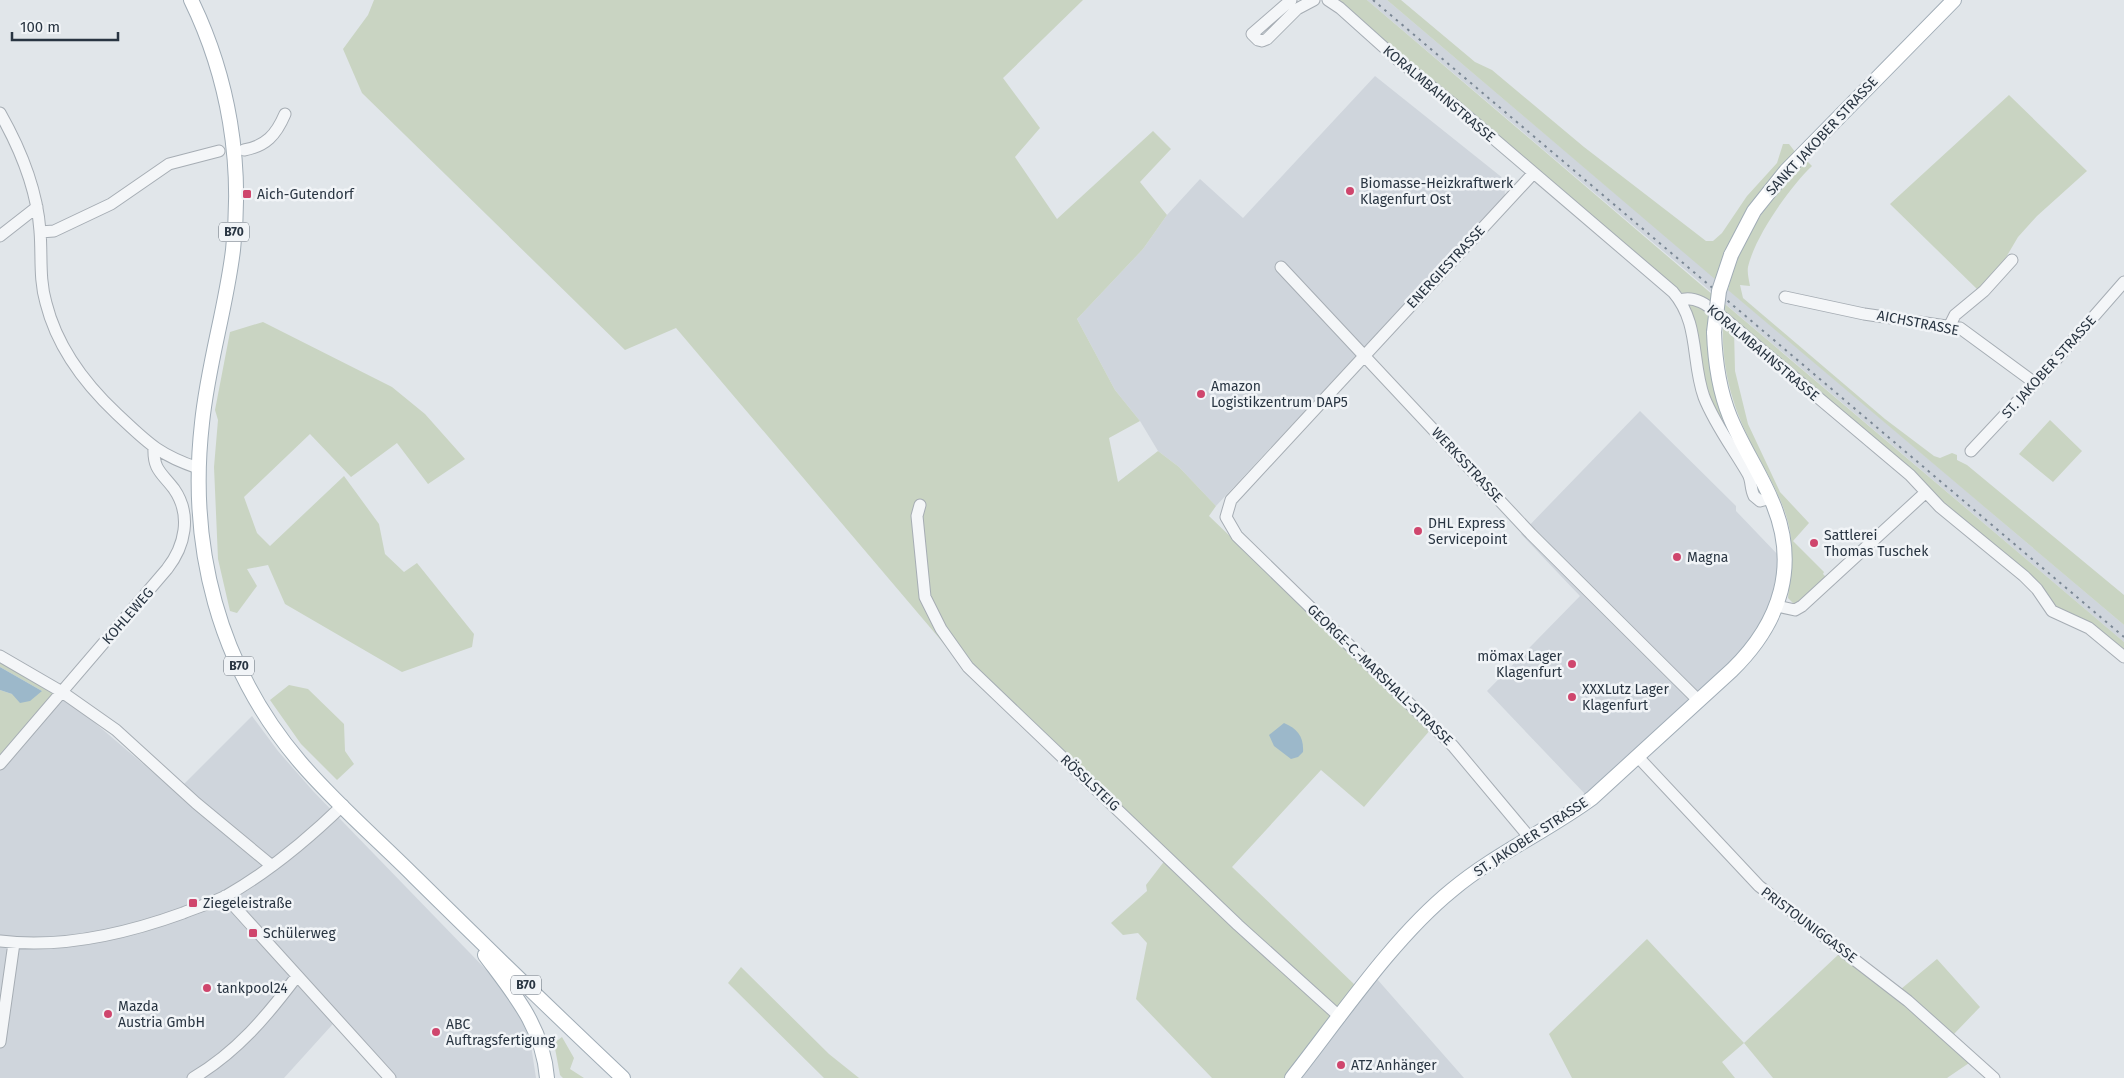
<svg xmlns="http://www.w3.org/2000/svg" width="2124" height="1078" viewBox="0 0 2124 1078" font-family="'Fira Sans',sans-serif">
  <rect width="100%" height="100%" fill="#e1e6ea"/>
  <!-- built -->
  <path fill="#cfd5dc" d="M 1367,0 L 1387,0 L 2124,625 L 2124,642 Z
    M 1375,76 L 1504,179 L 1505,197 L 1216,506 L 1179,467 L 1158,451 L 1140,421 L 1115,390 L 1077,319 L 1143,249 L 1167,215 L 1200,179 L 1243,218 Z
    M 1640,411 L 1736,506 L 1736,511 L 1780,557 L 1768,614 L 1739,656 L 1614,772 L 1585,794 L 1487,691 L 1580,596 L 1521,534 Z
    M 61,694 L 176,792 L 252,716 L 278,751 L 313,791 L 499,983 L 518,1013 L 530,1039 L 536,1078 L 396,1078 L 341,1015 L 284,1078 L 0,1078 L 0,767 Z
    M 1377,979 L 1464,1078 L 1300,1078 Z"/>
  <!-- green -->
  <path fill="#c9d4c2" d="M 374,0 L 1083,0 L 1003,78 L 1040,128 L 1015,157 L 1057,219 L 1153,131 L 1171,149 L 1140,182 L 1167,215 L 1143,249 L 1077,319 L 1115,390 L 1140,421 L 1109,438 L 1118,482 L 1158,451 L 1179,467 L 1216,506 L 1209,516 L 1431,729 L 1364,807 L 1321,770 L 1232,867 L 1355,985 L 1284,1078 L 1212,1078 L 1136,999 L 1147,943 L 1138,933 L 1123,935 L 1111,923 L 1147,891 L 1146,885 L 1166,859 L 973,678 L 676,328 L 625,350 L 362,93 L 343,49 L 368,15 Z
    M 1334,0 L 1367,0 L 1713,295 L 1711,305 L 1678,291 L 1674,285 L 1672,285 Z
    M 1387,0 L 1401,0 L 1475,62 L 1492,70 L 1584,147 L 1706,241 L 1713,241 L 1722,233 L 1747,196 L 1777,163 L 1783,144 L 1789,144 L 1796,153 L 1716,280 Z
    M 2009,95 L 2087,171 L 2037,216 L 2018,237 L 1998,271 L 1978,290 L 1890,204 Z
    M 1807,161 L 1812,166 C 1790,187 1755,236 1748,267 C 1747,273 1749,280 1750,286 L 1740,285 L 1743,298 L 1885,419 L 1934,456 L 1940,458 L 1952,453 L 1957,455 L 1957,460 L 1967,465 L 2124,595 L 2124,625 L 1728,290 C 1736,248 1760,212 1788,180 C 1794,173 1800,164 1807,161 Z
    M 1689,302 L 1711,311 L 1710,347 L 1761,493 L 1758,493 L 1712,409 L 1686,303 Z
    M 1725,304 L 2124,642 L 2124,654 L 2060,613 L 1723,314 Z
    M 1723,321 L 1734,330 L 1735,371 L 1748,424 L 1780,492 L 1809,523 L 1793,541 L 1824,572 L 1823,574 L 1827,578 L 1802,601 L 1794,604 L 1788,598 C 1790,572 1795,549 1788,522 C 1781,496 1767,473 1754,449 C 1732,407 1721,368 1723,321 Z
    M 263,322 L 392,387 L 425,414 L 465,459 L 428,484 L 397,443 L 351,477 L 310,434 L 244,497 L 257,533 L 270,546 L 344,476 L 379,524 L 385,554 L 404,572 L 417,563 L 474,634 L 472,647 L 402,672 L 285,604 L 268,565 L 247,569 L 257,586 L 237,613 L 230,611 L 218,559 L 214,467 L 218,420 L 215,410 L 230,332 Z
    M 2050,420 L 2082,451 L 2053,482 L 2019,454 Z
    M 0,656 L 62,692 L 0,764 L 0,690 L 12,694 L 42,691 L 0,667 Z
    M 289,685 L 308,689 L 344,724 L 345,751 L 354,764 L 337,780 L 301,744 L 270,700 Z
    M 1647,939 L 1744,1043 L 1839,954 L 1905,1005 L 1969,1063 L 1947,1078 L 1773,1078 L 1744,1043 L 1722,1062 L 1735,1078 L 1572,1078 L 1549,1034 Z
    M 1937,959 L 1980,1007 L 1954,1034 L 1901,989 Z
    M 741,967 L 829,1054 L 859,1078 L 824,1078 L 728,983 Z
    M 562,1037 L 574,1058 L 570,1069 L 584,1078 L 563,1078 L 560,1075 L 554,1043 Z"/>
  <!-- water -->
  <path fill="#9cb8ca" d="M 0,667 L 42,691 L 30,701 L 20,703 L 12,694 L 0,690 Z
    M 1284,723 C 1298,729 1304,737 1303,752 L 1298,757 L 1291,759 L 1274,746 L 1269,735 Z"/>
  <g fill="none" stroke-linecap="round" stroke-linejoin="round">
    <defs>
      <path id="minor" d="M 1291,0 L 1252,34 L 1258,40 L 1262,41 L 1267,39 L 1297,9 L 1314,0
        M 1328,0 L 1340,8 L 1398,60 L 1452,103 L 1673,292 C 1700,323 1691,361 1704,397 C 1715,425 1733,448 1748,474 C 1752,481 1750,488 1754,496 L 1760,501 L 1771,498
        M 0,113 C 21,150 37,189 40,231 C 42,256 39,279 46,303 C 57,347 84,383 117,414 C 147,442 157,454 198,468
        M 244,150 C 266,146 276,135 285,114
        M 1529,178 L 1231,500 L 1226,517 L 1237,536 L 1453,746 L 1530,838
        M 40,232 L 54,231 L 111,204 L 169,164 L 219,151
        M 0,236 L 37,207
        M 1281,267 L 1531,534 L 1699,701
        M 1785,297 L 1864,314 L 1960,328 L 2035,383
        M 1680,300 C 1697,294 1713,310 1725,319 L 1910,475 L 1940,507 L 2024,576 L 2037,589 L 2052,611 L 2089,628 L 2124,657
        M 1949,327 L 1955,315 L 1984,291 L 2012,260
        M 1971,451 L 2047,370 L 2124,282
        M 920,505 L 917,516 L 925,597 L 941,629 L 968,667 L 1238,925 L 1340,1017
        M 1777,606 L 1795,610 L 1802,606 L 1926,492
        M 0,656 L 62,692 L 116,730 L 196,803 L 272,866
        M 1638,757 L 1759,886 L 1908,1001 L 1994,1078
        M 0,764 L 167,569 C 185,546 192,515 174,489 C 162,473 153,470 154,448
        M 225,896 L 390,1078
        M 0,941 C 62,949 125,934 183,913 C 197,907 212,903 226,896 C 270,871 307,840 343,805
        M 0,1042 L 14,943
        M 193,1078 C 237,1052 267,1016 297,976"/>
      <path id="major" d="M 191,0 C 229,78 243,164 233,250 C 226,308 208,364 202,423 C 188,546 218,666 300,762 C 335,803 377,839 415,877 C 484,945 553,1012 623,1078
        M 1731,255 L 1754,211 L 1786,171 L 1954,0
        M 485,955 C 514,994 543,1027 547,1078
        M 1292,1078 C 1340,1017 1393,938 1452,890 C 1495,854 1547,831 1592,798 L 1732,670 C 1781,622 1800,564 1771,499 C 1759,471 1742,446 1730,417 C 1719,390 1715,362 1714,332"/>
    </defs>
    <!-- minor casing -->
    <use href="#minor" stroke="#a6adb4" stroke-width="13"/>
    <!-- major casing -->
    <use href="#major" stroke="#a0acb6" stroke-width="16"/>
    <!-- minor -->
    <use href="#minor" stroke="#f4f6f8" stroke-width="11"/>
    <!-- major -->
    <use href="#major" stroke="#fff" stroke-width="14"/>
    <!-- rail -->
    <path stroke="#7a8794" stroke-width="2" stroke-dasharray="2.5 5" stroke-linecap="butt" d="M 1373,0 L 2124,637"/>
    <defs>
      <path id="major-bridge" d="M 1714,332 L 1719,291 L 1731,255"/>
    </defs>
    <!-- major-bridge casing -->
    <use href="#major-bridge" stroke="#a0acb6" stroke-width="16" stroke-linecap="butt"/>
    <!-- major-bridge -->
    <use href="#major-bridge" stroke="#fff" stroke-width="14"/>
  </g>
  <!-- markers -->
  <g fill="#cf466d" stroke="#f1f4f7" stroke-width="2">
    <circle cx="1350" cy="191" r="5"/>
    <rect x="242" y="189" width="10" height="10" rx="2.5"/>
    <circle cx="1201" cy="394" r="5"/>
    <circle cx="1418" cy="531" r="5"/>
    <circle cx="1814" cy="543" r="5"/>
    <circle cx="1677" cy="557" r="5"/>
    <circle cx="1572" cy="664" r="5"/>
    <circle cx="1572" cy="697" r="5"/>
    <rect x="188" y="898" width="10" height="10" rx="2.5"/>
    <rect x="248" y="928" width="10" height="10" rx="2.5"/>
    <circle cx="207" cy="988" r="5"/>
    <circle cx="108" cy="1014" r="5"/>
    <circle cx="436" cy="1032" r="5"/>
    <circle cx="1341" cy="1065" r="5"/>
  </g>
  <g text-anchor="middle" dominant-baseline="central" stroke-width="5" stroke-linejoin="round" paint-order="stroke">
    <!-- shield labels -->
    <g fill="#f1f4f7" stroke="#656e78" stroke-width="1">
      <rect x="219" y="222.5" width="30" height="19" rx="4"/>
      <rect x="224" y="656.5" width="30" height="19" rx="4"/>
      <rect x="511" y="975.5" width="30" height="19" rx="4"/>
    </g>
    <g font-size="12" font-weight="bold" fill="#293542">
      <text x="234" y="232">B70</text>
      <text x="239" y="666">B70</text>
      <text x="526" y="985">B70</text>
    </g>
    <!-- street labels -->
    <g font-size="14" fill="#293542" stroke="#f1f4f7">
      <text transform="translate(1439 94) rotate(40)">KORALMBAHNSTRASSE</text>
      <text transform="translate(1822 136) rotate(-47)">SANKT JAKOBER STRASSE</text>
      <text transform="translate(1446 267) rotate(-47)">ENERGIESTRASSE</text>
      <text transform="translate(1918 323) rotate(11)">AICHSTRASSE</text>
      <text transform="translate(1763 353) rotate(40)">KORALMBAHNSTRASSE</text>
      <text transform="translate(2049 367) rotate(-48)">ST. JAKOBER STRASSE</text>
      <text transform="translate(1467 465) rotate(47)">WERKSSTRASSE</text>
      <text transform="translate(128 616) rotate(-49)">KOHLEWEG</text>
      <text transform="translate(1380 675) rotate(44)">GEORGE-C.-MARSHALL-STRASSE</text>
      <text transform="translate(1090 783) rotate(43)">RÖSSLSTEIG</text>
      <text transform="translate(1531 837) rotate(-33)">ST. JAKOBER STRASSE</text>
      <text transform="translate(1809 925) rotate(37)">PRISTOUNIGGASSE</text>
    </g>
    <!-- poi labels -->
    <g font-size="14" fill="#293542" stroke="#f1f4f7" text-anchor="start">
      <text x="1360" y="183">Biomasse-Heizkraftwerk<tspan x="1360" dy="16">Klagenfurt Ost</tspan></text>
      <text x="257" y="194">Aich-Gutendorf</text>
      <text x="1211" y="386">Amazon<tspan x="1211" dy="16">Logistikzentrum DAP5</tspan></text>
      <text x="1428" y="523">DHL Express<tspan x="1428" dy="16">Servicepoint</tspan></text>
      <text x="1824" y="535">Sattlerei<tspan x="1824" dy="16">Thomas Tuschek</tspan></text>
      <text x="1687" y="557">Magna</text>
      <text x="1562" y="656" text-anchor="end">mömax Lager<tspan x="1562" dy="16">Klagenfurt</tspan></text>
      <text x="1582" y="689">XXXLutz Lager<tspan x="1582" dy="16">Klagenfurt</tspan></text>
      <text x="203" y="903">Ziegeleistraße</text>
      <text x="263" y="933">Schülerweg</text>
      <text x="217" y="988">tankpool24</text>
      <text x="118" y="1006">Mazda<tspan x="118" dy="16">Austria GmbH</tspan></text>
      <text x="446" y="1024">ABC<tspan x="446" dy="16">Auftragsfertigung</tspan></text>
      <text x="1351" y="1065">ATZ Anhänger</text>
    </g>
  </g>
  <!-- scale -->
  <path d="M12 32v8h106v-8" fill="none" stroke="#293542" stroke-width="2.5"/>
  <text x="20" y="32" font-size="15" fill="#293542" stroke="#f1f4f7" stroke-width="4" paint-order="stroke">100 m</text>
</svg>
